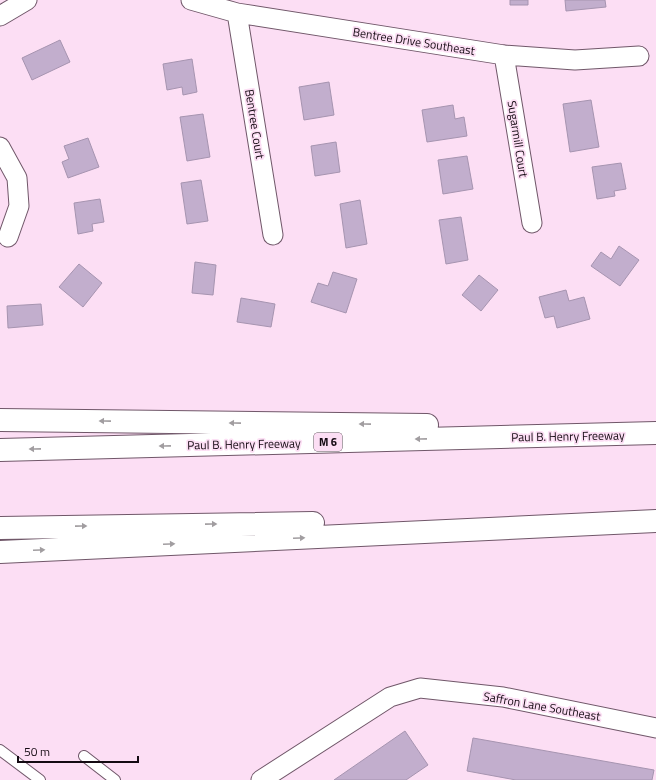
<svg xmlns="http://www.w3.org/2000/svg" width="656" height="780" viewBox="0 0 656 780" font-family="'Titillium Web',sans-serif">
  <rect width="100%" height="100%" fill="#fcdef4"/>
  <!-- building -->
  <path fill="#c2aecd" stroke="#a694b0" d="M 510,0 L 528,0 L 528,5 L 510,5 Z
    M 565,0 L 605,0 L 606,7 L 566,11 Z
    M 60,40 L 70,62 L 32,80 L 22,58 Z
    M 192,59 L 197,92 L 183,95 L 182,87 L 167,90 L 163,64 Z
    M 329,82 L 334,115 L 304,120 L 299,87 Z
    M 591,100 L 599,147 L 570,152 L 563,104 Z
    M 453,105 L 455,119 L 464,117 L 467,136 L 427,142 L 422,110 Z
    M 203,114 L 210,157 L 187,161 L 180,117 Z
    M 88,138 L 99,167 L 68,178 L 62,162 L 69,159 L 64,146 Z
    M 336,142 L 340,172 L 315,176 L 311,146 Z
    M 467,156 L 473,189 L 443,194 L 438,160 Z
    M 621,163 L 626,189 L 614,191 L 615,196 L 597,199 L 592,167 Z
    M 201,180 L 208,221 L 187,224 L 181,183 Z
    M 100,199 L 104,222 L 92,224 L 93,231 L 78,234 L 74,203 Z
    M 360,200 L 367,244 L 346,248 L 340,204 Z
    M 461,217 L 468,260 L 446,264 L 439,220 Z
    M 619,246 L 639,260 L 620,286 L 591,266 L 601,252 L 611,259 Z
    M 195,262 L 216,265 L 213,295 L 192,293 Z
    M 79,264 L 102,283 L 83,307 L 59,287 Z
    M 333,272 L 357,279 L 346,313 L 311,302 L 318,283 L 328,286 Z
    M 479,275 L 498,290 L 481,311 L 462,295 Z
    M 566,290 L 569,301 L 584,297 L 590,319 L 557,328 L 554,316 L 545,318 L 539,297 Z
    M 241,298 L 275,304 L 271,327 L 237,322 Z
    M 41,304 L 43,325 L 8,328 L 7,306 Z
    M 405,731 L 428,765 L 406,780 L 334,780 Z
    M 473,738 L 654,770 L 652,780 L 516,780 L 467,771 Z"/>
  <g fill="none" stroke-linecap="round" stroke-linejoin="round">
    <defs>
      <path id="lane" d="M 0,750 L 40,780
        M 84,756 L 115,780"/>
      <path id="street" d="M 191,0 L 237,13 L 504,55 L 575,60 L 639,56
        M 237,13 L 273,235
        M 0,16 L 27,0
        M 504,55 L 532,223
        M 0,147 L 17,178 L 19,206 L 8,237
        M 261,780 L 390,697 L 420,688 L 503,697 L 656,728"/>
      <path id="highway" d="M 0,420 L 427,425
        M 0,450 L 656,433
        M 0,528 L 313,523
        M 0,552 L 656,521"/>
    </defs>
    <!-- lane casing -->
    <use href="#lane" stroke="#705769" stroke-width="12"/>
    <!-- street casing -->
    <use href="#street" stroke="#705769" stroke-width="21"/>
    <!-- highway casing -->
    <use href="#highway" stroke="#705769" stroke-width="24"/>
    <!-- lane -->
    <use href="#lane" stroke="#fff" stroke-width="10"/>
    <!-- street -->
    <use href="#street" stroke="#fff" stroke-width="19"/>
    <!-- highway -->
    <use href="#highway" stroke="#fff" stroke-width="22"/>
  </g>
  <!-- one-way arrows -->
  <defs><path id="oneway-solid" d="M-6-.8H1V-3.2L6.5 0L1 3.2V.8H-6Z"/></defs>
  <g fill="#a19da0">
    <use href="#oneway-solid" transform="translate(105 421) rotate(-179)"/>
    <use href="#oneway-solid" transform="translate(235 423) rotate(-179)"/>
    <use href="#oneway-solid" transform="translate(365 424) rotate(-179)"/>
    <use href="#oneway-solid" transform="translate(421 439) rotate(179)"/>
    <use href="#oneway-solid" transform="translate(165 446) rotate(179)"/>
    <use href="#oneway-solid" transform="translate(35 449) rotate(179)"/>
    <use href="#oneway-solid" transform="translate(211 524) rotate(-1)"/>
    <use href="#oneway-solid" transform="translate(81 526) rotate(-1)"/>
    <use href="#oneway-solid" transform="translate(299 538) rotate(-3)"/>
    <use href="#oneway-solid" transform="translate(169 544) rotate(-3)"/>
    <use href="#oneway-solid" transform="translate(39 550) rotate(-3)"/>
  </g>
  <g text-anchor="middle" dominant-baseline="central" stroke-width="3.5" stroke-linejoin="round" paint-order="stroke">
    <!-- shield labels -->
    <rect fill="#fcdef4" stroke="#5a4a56" stroke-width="1" x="314" y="433" width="28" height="18" rx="3"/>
    <g font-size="11" font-weight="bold" fill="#140a12">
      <text x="328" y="442">M 6</text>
    </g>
    <!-- street labels -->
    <g font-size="12" fill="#140a12" stroke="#fcdef4">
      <text transform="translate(414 41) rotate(9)">Bentree Drive Southeast</text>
      <text transform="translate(255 124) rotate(81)">Bentree Court</text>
      <text transform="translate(518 139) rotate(81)">Sugarmill Court</text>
      <text transform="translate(568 436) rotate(-1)">Paul B. Henry Freeway</text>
      <text transform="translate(244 444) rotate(-1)">Paul B. Henry Freeway</text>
      <text transform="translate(542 706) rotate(10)">Saffron Lane Southeast</text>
    </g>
  </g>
  <!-- scale -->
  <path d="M18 756v6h120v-6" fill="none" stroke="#140a12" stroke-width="2"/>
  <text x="24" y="756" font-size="12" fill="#140a12" stroke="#fcdef4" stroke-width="3" paint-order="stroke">50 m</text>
</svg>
